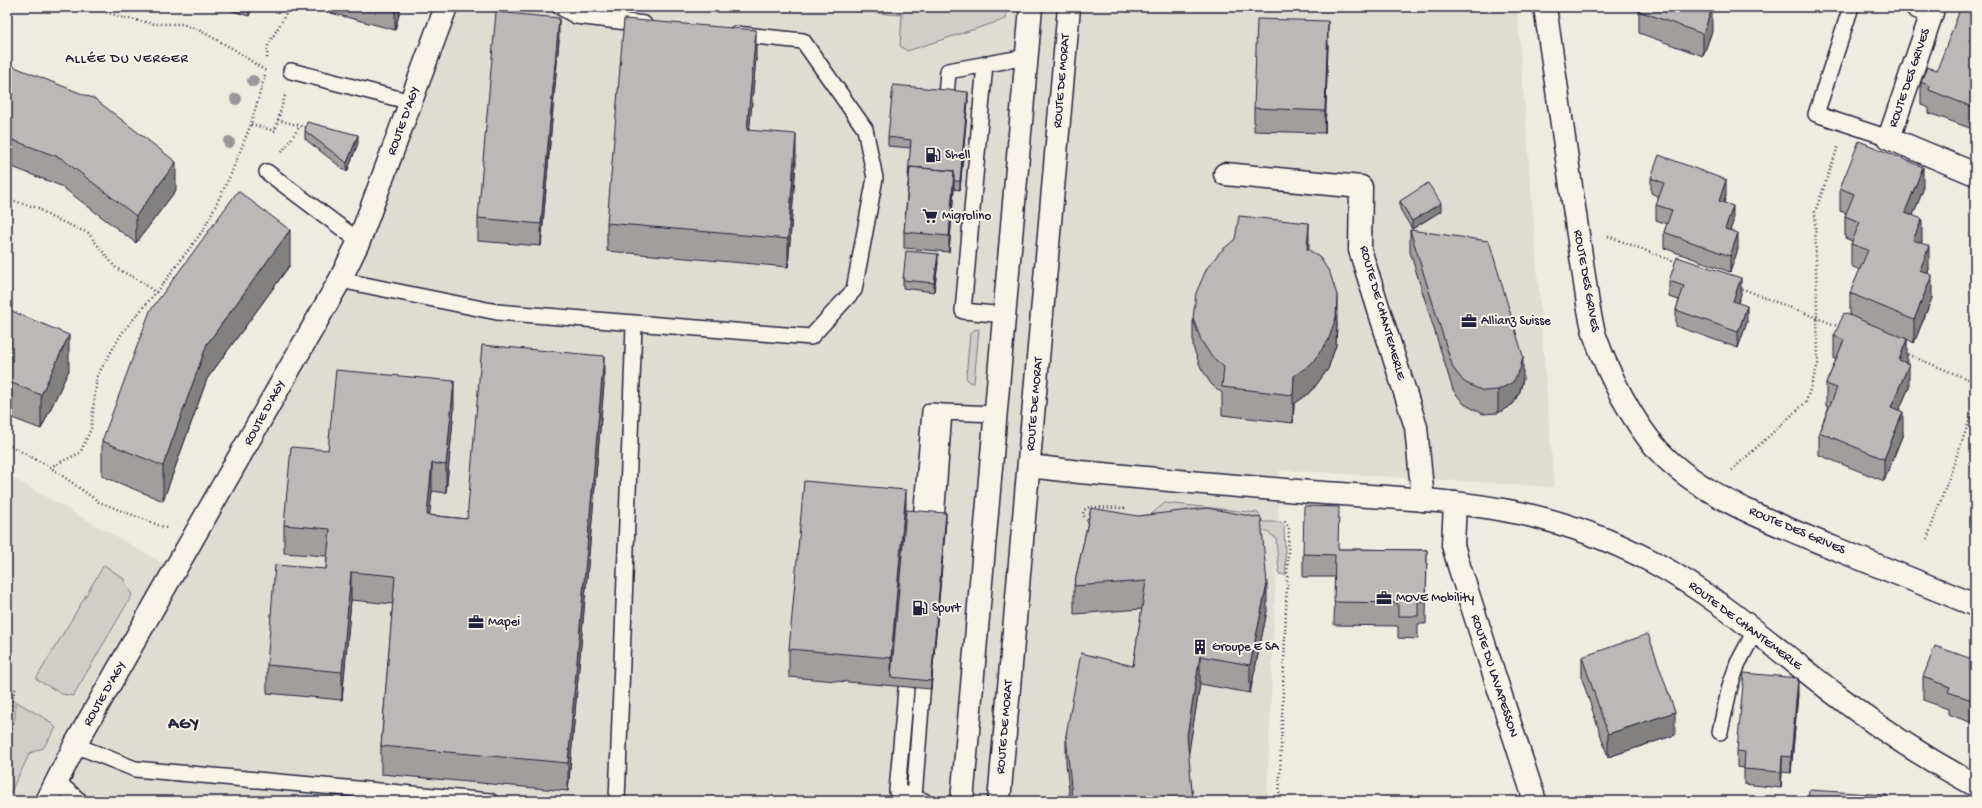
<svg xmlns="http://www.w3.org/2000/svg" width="1982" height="808" viewBox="0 0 1982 808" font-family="'Gochi Hand',sans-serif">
  <rect width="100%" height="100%" fill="#eeebe1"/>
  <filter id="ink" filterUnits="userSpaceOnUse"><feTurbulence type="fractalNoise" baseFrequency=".025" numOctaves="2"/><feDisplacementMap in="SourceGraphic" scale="8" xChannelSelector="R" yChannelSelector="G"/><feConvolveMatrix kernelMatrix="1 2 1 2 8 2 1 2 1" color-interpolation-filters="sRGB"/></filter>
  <g filter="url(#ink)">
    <!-- built -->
    <path fill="#dfdcd4" d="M 446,7 L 1517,7 L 1554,487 L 1280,470 L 1267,801 L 7,801 L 7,475 L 175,570 L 340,280 Z"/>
    <!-- green -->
    <path fill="#d1cdc9" stroke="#7a7882" d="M 804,7 L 936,7 L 995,11 L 995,7 L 1007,7 L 1006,19 L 907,51 L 900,46 L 902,15 Z
      M 979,329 L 974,383 L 969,382 L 966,377 L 970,334 L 974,330 Z
      M 1165,503 L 1258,513 L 1263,522 L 1281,522 L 1284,526 L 1286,575 L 1279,574 L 1276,538 L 1267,532 L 1254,527 L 1149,516 Z
      M 104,565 L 123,578 L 132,595 L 73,696 L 62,694 L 36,679 Z
      M 15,701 L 48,720 L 56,728 L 43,748 L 30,753 L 7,799 L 7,745 L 15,716 Z"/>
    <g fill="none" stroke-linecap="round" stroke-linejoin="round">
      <defs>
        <path id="lane" d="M 560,7 L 576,16 L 644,24
          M 1851,7 L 1816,114 L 1889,138
          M 985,64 L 963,311 L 1005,315
          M 291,71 L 411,102
          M 945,110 L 948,71 L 1027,57
          M 267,172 L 359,241
          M 340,280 L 497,312 L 811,337 L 854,290 L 875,178 L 865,129 L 803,41 L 736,34
          M 920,532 L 930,411 L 944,412
          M 935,533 L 944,412 L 996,414
          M 908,667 L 897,791 L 924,801
          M 1720,732 L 1730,686 L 1738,663 L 1755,631
          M 75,745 L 135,769 L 490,801
          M 56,781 L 80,801
          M 914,797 L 924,669
          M 617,801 L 634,325"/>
        <path id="street" d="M 1545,7 L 1588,304 C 1590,315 1592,328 1596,339 C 1609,375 1632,421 1658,450 C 1701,497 1777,524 1834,548 C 1881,567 1928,586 1975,605
          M 1917,7 L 1932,13 L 1889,138 L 1975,174
          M 1225,174 L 1361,187 L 1360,250 L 1416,427 L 1423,500
          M 1455,503 L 1453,545 L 1459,566 L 1535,801
          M 47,801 L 75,745 L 340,280 L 359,241 L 446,7"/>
        <path id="secondary" d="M 1029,466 L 1080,472 C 1157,479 1233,486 1310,492 C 1381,497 1454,499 1524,514 C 1569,524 1613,541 1653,562 C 1720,598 1776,649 1835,694 C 1879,728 1926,759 1975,785
          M 962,801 L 1031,7
          M 999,801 L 1069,7"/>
      </defs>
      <!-- lane casing -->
      <use href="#lane" stroke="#22223b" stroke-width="18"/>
      <!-- street casing -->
      <use href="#street" stroke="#22223b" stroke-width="25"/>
      <!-- secondary casing -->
      <use href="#secondary" stroke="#22223b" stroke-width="25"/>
      <!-- path -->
      <path stroke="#22223b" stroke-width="2.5" stroke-dasharray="1 3" stroke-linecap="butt" d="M 91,7 L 121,17 L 154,24 L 182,24 L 199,30 L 235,50 L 266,71
        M 267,58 L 268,45 L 290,7
        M 278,120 L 285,95
        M 251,124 L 275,131 L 278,120 L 308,128
        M 282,152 L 300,126
        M 7,199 L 38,208 L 51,217 L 88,233 L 116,268 L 142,282 L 156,293
        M 1608,236 L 1678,263
        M 1738,287 L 1840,327
        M 1904,353 L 1975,382
        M 7,444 L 50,467 L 99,502 L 166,528
        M 50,467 L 80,453 L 91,429 L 97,376 L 122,333 L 162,285 L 204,229 L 231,174 L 251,124 L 265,75
        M 1732,470 L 1806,402 L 1818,364 L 1815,212 L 1838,147
        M 1091,521 L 1085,518 L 1083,514 L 1084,510 L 1089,507 L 1124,508 L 1125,505
        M 1927,539 L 1975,405
        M 7,725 C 11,712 11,699 16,687
        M 1279,801 L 1289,528 L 1283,519"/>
      <!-- lane -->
      <use href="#lane" stroke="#f7f3e8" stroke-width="15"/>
      <!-- street -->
      <use href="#street" stroke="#f7f3e8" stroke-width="22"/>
      <!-- secondary -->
      <use href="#secondary" stroke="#f7f3e8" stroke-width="22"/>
    </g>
    <!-- trees -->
    <g fill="#9b989d">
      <circle cx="253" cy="81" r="6"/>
      <circle cx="236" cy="99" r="6"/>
      <circle cx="229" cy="142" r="6"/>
    </g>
    <!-- wall -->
    <path fill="#a19e9d" stroke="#22223b" d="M 219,7 L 252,7 L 249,16 Z
      M 331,7 L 401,7 L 395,30 L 331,13 Z
      M 1975,7 L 1975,130 L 1929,113 L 1929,108 L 1921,105 L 1921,82 L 1937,70 Z
      M 1639,11 L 1712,31 L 1703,56 L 1639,33 Z
      M 559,40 L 541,246 L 478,241 L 478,218 Z
      M 1328,44 L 1325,133 L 1254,131 L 1254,108 Z
      M 756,58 L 749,130 L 796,162 L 788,267 L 607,251 L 607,223 Z
      M 7,64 L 176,190 L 136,243 L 61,186 L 7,165 Z
      M 968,100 L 960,190 L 954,189 L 949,252 L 904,248 L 904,232 L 911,148 L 888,146 L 888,137 Z
      M 305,131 L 358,143 L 347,172 L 305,139 Z
      M 1651,178 L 1726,196 L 1724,203 L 1733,222 L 1730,230 L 1738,249 L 1730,272 L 1664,248 L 1664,232 L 1667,224 L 1656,220 L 1656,205 L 1659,197 L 1651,193 Z
      M 1840,188 L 1923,190 L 1913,215 L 1922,241 L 1921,243 L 1929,269 L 1928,273 L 1932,298 L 1914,343 L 1907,339 L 1906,363 L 1909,387 L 1899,410 L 1903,434 L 1884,481 L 1819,455 L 1819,432 L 1829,407 L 1826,406 L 1826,384 L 1836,360 L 1834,359 L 1834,336 L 1850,316 L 1850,293 L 1860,270 L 1851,266 L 1851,244 L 1852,241 L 1845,238 L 1845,216 L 1846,213 L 1840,211 Z
      M 1400,201 L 1441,211 L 1412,229 L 1400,209 Z
      M 1410,230 L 1523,379 L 1520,391 L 1513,404 L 1498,413 L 1483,414 L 1464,404 L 1453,390 L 1410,252 Z
      M 1309,250 L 1337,323 L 1336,345 L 1328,369 L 1311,392 L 1294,404 L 1293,423 L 1222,415 L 1222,393 L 1211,384 L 1201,368 L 1193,347 L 1193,319 Z
      M 938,263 L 934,292 L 903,288 L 903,280 Z
      M 290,265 L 207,379 L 163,501 L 102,476 L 102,441 Z
      M 1669,281 L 1741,294 L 1738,302 L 1747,322 L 1738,348 L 1676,326 L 1676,310 L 1679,300 L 1669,297 Z
      M 7,309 L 69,370 L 41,429 L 7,416 Z
      M 604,384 L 568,791 L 381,774 L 381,746 L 393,604 L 351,600 L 342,700 L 267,693 L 267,665 L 326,569 L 327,556 L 284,553 L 284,525 L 328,450 L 454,409 L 446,493 L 432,491 L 429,515 L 467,519 Z
      M 1091,508 L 1267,611 L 1250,693 L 1200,684 L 1188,754 L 1193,801 L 1070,801 L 1066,763 L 1066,735 L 1133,666 L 1142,609 L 1074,614 L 1074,586 Z
      M 906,510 L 946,521 L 931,689 L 789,677 L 789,649 Z
      M 1339,549 L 1427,550 L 1426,624 L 1418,624 L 1418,639 L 1398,638 L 1398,626 L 1334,625 L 1335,577 L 1303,577 L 1303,554 Z
      M 1582,657 L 1675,735 L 1608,757 L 1582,679 Z
      M 1975,660 L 1975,724 L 1948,714 L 1948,709 L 1923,700 L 1923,677 Z
      M 1798,694 L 1791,773 L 1782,772 L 1781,788 L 1744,784 L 1744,768 L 1737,767 L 1737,751 Z"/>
    <!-- shaded-wall -->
    <path fill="#838180" stroke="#22223b" d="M 249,7 L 252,7 L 249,16 Z
      M 395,7 L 401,7 L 395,30 Z
      M 1712,8 L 1712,31 L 1703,56 L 1703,34 Z
      M 559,18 L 559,40 L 541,246 L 541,224 Z
      M 1328,21 L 1328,44 L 1325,133 L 1325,111 Z
      M 756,30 L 756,58 L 747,158 L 747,130 Z
      M 968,92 L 968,100 L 960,190 L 960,181 Z
      M 796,134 L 796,162 L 788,267 L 788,239 Z
      M 358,135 L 358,143 L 347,172 L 347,163 Z
      M 176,162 L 176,190 L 136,243 L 136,216 Z
      M 1923,167 L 1923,190 L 1905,235 L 1905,212 Z
      M 954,171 L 954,189 L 949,252 L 949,236 Z
      M 1726,180 L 1726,196 L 1719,217 L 1719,201 Z
      M 1441,203 L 1441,211 L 1412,229 L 1412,221 Z
      M 1733,206 L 1733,222 L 1725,245 L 1725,229 Z
      M 1922,219 L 1922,241 L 1913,262 L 1913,240 Z
      M 1309,223 L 1309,251 L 1307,249 Z
      M 290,230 L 290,265 L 207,379 L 163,501 L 163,466 L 207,344 Z
      M 1738,233 L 1738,249 L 1730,272 L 1730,256 Z
      M 1929,246 L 1929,269 L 1920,292 L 1920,270 Z
      M 938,254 L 938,263 L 934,292 L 934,283 Z
      M 1932,275 L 1932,298 L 1914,343 L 1914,320 Z
      M 1741,278 L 1741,294 L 1733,317 L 1733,301 Z
      M 1337,295 L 1337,323 L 1336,345 L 1328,369 L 1311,392 L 1294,404 L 1293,423 L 1293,395 L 1294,376 Z
      M 1747,306 L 1747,322 L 1738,348 L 1738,332 Z
      M 69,335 L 69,370 L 41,429 L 41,395 Z
      M 1907,339 L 1907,362 L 1899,382 L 1899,360 Z
      M 604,356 L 604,384 L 568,791 L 568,763 Z
      M 1523,356 L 1523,379 L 1520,391 L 1513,404 L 1498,413 L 1498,390 Z
      M 1909,364 L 1909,387 L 1891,430 L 1891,407 Z
      M 454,381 L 454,409 L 446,493 L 446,465 Z
      M 1903,412 L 1903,434 L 1884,481 L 1884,459 Z
      M 432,463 L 432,491 L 427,543 L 427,515 Z
      M 906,490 L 906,518 L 891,677 L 891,658 Z
      M 946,513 L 946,521 L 931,689 L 931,681 Z
      M 351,572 L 351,600 L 342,700 L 342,672 Z
      M 1267,584 L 1267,611 L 1250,693 L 1250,665 Z
      M 1200,656 L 1200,684 L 1187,764 L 1187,736 Z
      M 1798,678 L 1798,694 L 1791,773 L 1791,757 Z
      M 1675,712 L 1675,735 L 1608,757 L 1608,734 Z
      M 1782,756 L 1782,772 L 1781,788 L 1781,772 Z"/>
    <!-- building -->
    <path fill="#bbb8b7" stroke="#22223b" d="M 1640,7 L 1709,7 L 1712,8 L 1703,34 L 1639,11 Z
      M 1961,7 L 1975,7 L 1975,108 L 1929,90 L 1930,86 L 1921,82 L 1927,67 L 1937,70 Z
      M 496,12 L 559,18 L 541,224 L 478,218 Z
      M 624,19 L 756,30 L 747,130 L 796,134 L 788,239 L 607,223 Z
      M 1257,19 L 1328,21 L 1325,111 L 1254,108 Z
      M 7,64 L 95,99 L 176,162 L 136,216 L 61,158 L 7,138 Z
      M 893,85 L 968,92 L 960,181 L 954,181 L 954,171 L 910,167 L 909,175 L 908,175 L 911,140 L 888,137 Z
      M 307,122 L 358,135 L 347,163 L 305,131 Z
      M 1859,141 L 1923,167 L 1905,212 L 1922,219 L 1913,240 L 1929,246 L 1920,270 L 1932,275 L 1914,320 L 1850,293 L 1868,250 L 1851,244 L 1860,222 L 1845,216 L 1854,194 L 1840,188 Z
      M 1659,155 L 1726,180 L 1719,201 L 1733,206 L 1725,229 L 1738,233 L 1730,256 L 1664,232 L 1672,210 L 1656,205 L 1664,183 L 1651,178 Z
      M 910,167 L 954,171 L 949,236 L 904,232 Z
      M 1428,183 L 1441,203 L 1412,221 L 1400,201 Z
      M 238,191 L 290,230 L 207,344 L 163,466 L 102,441 L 150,311 Z
      M 1239,216 L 1309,223 L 1307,249 L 1319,256 L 1330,273 L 1337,295 L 1336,317 L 1328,341 L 1311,364 L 1294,376 L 1293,395 L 1222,387 L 1224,367 L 1211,356 L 1201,340 L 1193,319 L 1196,293 L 1207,268 L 1220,252 L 1235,239 Z
      M 1410,230 L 1489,241 L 1523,356 L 1520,369 L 1513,382 L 1498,390 L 1483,391 L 1464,382 L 1453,368 Z
      M 906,251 L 938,254 L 934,283 L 903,280 Z
      M 1677,257 L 1741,278 L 1733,301 L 1747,306 L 1738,332 L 1676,310 L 1684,286 L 1669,281 Z
      M 7,309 L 69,335 L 41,395 L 7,381 Z
      M 1844,313 L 1907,339 L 1899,360 L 1909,364 L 1891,407 L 1903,412 L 1884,459 L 1819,432 L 1837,388 L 1826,384 L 1844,340 L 1834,336 Z
      M 482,345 L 604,356 L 568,763 L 381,746 L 395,576 L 351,572 L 342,672 L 267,665 L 275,565 L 326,569 L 330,529 L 284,525 L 291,447 L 328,450 L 336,370 L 454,381 L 446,465 L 432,463 L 427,515 L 467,519 Z
      M 804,481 L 906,490 L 891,658 L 789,649 Z
      M 1304,506 L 1339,507 L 1338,549 L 1427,550 L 1426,602 L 1418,601 L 1418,616 L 1398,616 L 1398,603 L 1334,602 L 1335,555 L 1303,554 Z
      M 1091,508 L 1138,516 L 1207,508 L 1261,518 L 1267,584 L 1250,665 L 1200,656 L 1187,736 L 1193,801 L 1071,801 L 1072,797 L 1066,735 L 1081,653 L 1133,666 L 1146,581 L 1074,586 Z
      M 906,510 L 946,513 L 931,681 L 891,677 Z
      M 1648,634 L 1675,712 L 1608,734 L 1582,657 Z
      M 1935,646 L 1975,660 L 1975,701 L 1948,692 L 1950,687 L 1923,677 Z
      M 1744,673 L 1798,678 L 1791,757 L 1782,756 L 1781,772 L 1744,769 L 1745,752 L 1737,751 Z
      M 1809,790 L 1887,795 L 1886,801 L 1808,801 Z
      M 1446,799 L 1446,801 L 1439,801 Z"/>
  </g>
  <!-- icons -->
  <defs>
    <symbol id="fuel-bare" viewBox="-9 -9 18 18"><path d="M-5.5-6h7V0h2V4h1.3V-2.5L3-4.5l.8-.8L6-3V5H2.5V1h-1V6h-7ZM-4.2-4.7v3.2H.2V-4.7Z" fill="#22223b" stroke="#f7f3e8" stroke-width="2.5" paint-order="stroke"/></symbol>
    <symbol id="supermarket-bare" viewBox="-9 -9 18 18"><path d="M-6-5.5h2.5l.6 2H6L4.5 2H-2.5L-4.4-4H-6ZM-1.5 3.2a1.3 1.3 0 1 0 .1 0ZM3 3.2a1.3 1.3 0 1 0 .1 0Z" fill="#22223b" stroke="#f7f3e8" stroke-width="2.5" paint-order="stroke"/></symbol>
    <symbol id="office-bare" viewBox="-9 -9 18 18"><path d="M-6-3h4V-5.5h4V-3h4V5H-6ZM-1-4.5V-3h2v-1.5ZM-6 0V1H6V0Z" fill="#22223b" stroke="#f7f3e8" stroke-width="2.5" paint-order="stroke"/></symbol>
    <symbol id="building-bare" viewBox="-9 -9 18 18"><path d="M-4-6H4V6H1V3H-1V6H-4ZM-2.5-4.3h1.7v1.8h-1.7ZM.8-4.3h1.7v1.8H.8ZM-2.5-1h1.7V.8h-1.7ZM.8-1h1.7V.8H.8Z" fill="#22223b" stroke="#f7f3e8" stroke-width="2.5" paint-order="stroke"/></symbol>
  </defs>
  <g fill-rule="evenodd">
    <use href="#fuel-bare" x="922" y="144" width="22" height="22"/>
    <use href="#supermarket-bare" x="919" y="205" width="22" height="22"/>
    <use href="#office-bare" x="1458" y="310" width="22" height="22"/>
    <use href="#office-bare" x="1373" y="587" width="22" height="22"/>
    <use href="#fuel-bare" x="909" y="597" width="22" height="22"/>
    <use href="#office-bare" x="465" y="611" width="22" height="22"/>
    <use href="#building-bare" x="1189" y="636" width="22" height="22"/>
  </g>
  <g text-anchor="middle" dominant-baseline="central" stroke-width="4" stroke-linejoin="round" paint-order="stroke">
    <!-- street labels -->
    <g font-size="13" fill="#22223b" stroke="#f7f3e8">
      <text transform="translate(1910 78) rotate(-71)">ROUTE DES GRIVES</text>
      <text transform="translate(1062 81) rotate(-85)">ROUTE DE MORAT</text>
      <text transform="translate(404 121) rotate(-70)">ROUTE D'AGY</text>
      <text transform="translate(1586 281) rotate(80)">ROUTE DES GRIVES</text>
      <text transform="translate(1382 313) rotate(74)">ROUTE DE CHANTEMERLE</text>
      <text transform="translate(1035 404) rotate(-85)">ROUTE DE MORAT</text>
      <text transform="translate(265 413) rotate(-61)">ROUTE D'AGY</text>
      <text transform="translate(1797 531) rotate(23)">ROUTE DES GRIVES</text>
      <text transform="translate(1745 626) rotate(37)">ROUTE DE CHANTEMERLE</text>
      <text transform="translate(1494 676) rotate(72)">ROUTE DU LAVAPESSON</text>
      <text transform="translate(105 694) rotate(-60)">ROUTE D'AGY</text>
      <text transform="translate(1005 727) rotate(-85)">ROUTE DE MORAT</text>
    </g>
    <!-- poi labels -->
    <g font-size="13" fill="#22223b" stroke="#f7f3e8" text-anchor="start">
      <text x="945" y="155">Shell</text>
      <text x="942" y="216">Migrolino</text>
      <text x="1481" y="321">Allianz Suisse</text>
      <text x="1396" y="598">MOVE Mobility</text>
      <text x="932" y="608">Spurt</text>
      <text x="488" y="622">Mapei</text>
      <text x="1212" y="647">Groupe E SA</text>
    </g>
    <!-- neighbourhood labels -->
    <g font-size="14" letter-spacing="1" fill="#22223b" stroke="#f7f3e8">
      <text x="127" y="59">ALLÉE DU VERGER</text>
    </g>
    <!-- district labels -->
    <g font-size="17" font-weight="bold" letter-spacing="1" fill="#22223b" stroke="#f7f3e8">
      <text x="184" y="725">AGY</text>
    </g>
  </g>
  <!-- margin -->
  <rect width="1982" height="808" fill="none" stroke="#f7f3e8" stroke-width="24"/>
  <rect x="12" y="12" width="1958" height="784" fill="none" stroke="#22223b" stroke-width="1.5" filter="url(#ink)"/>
</svg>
